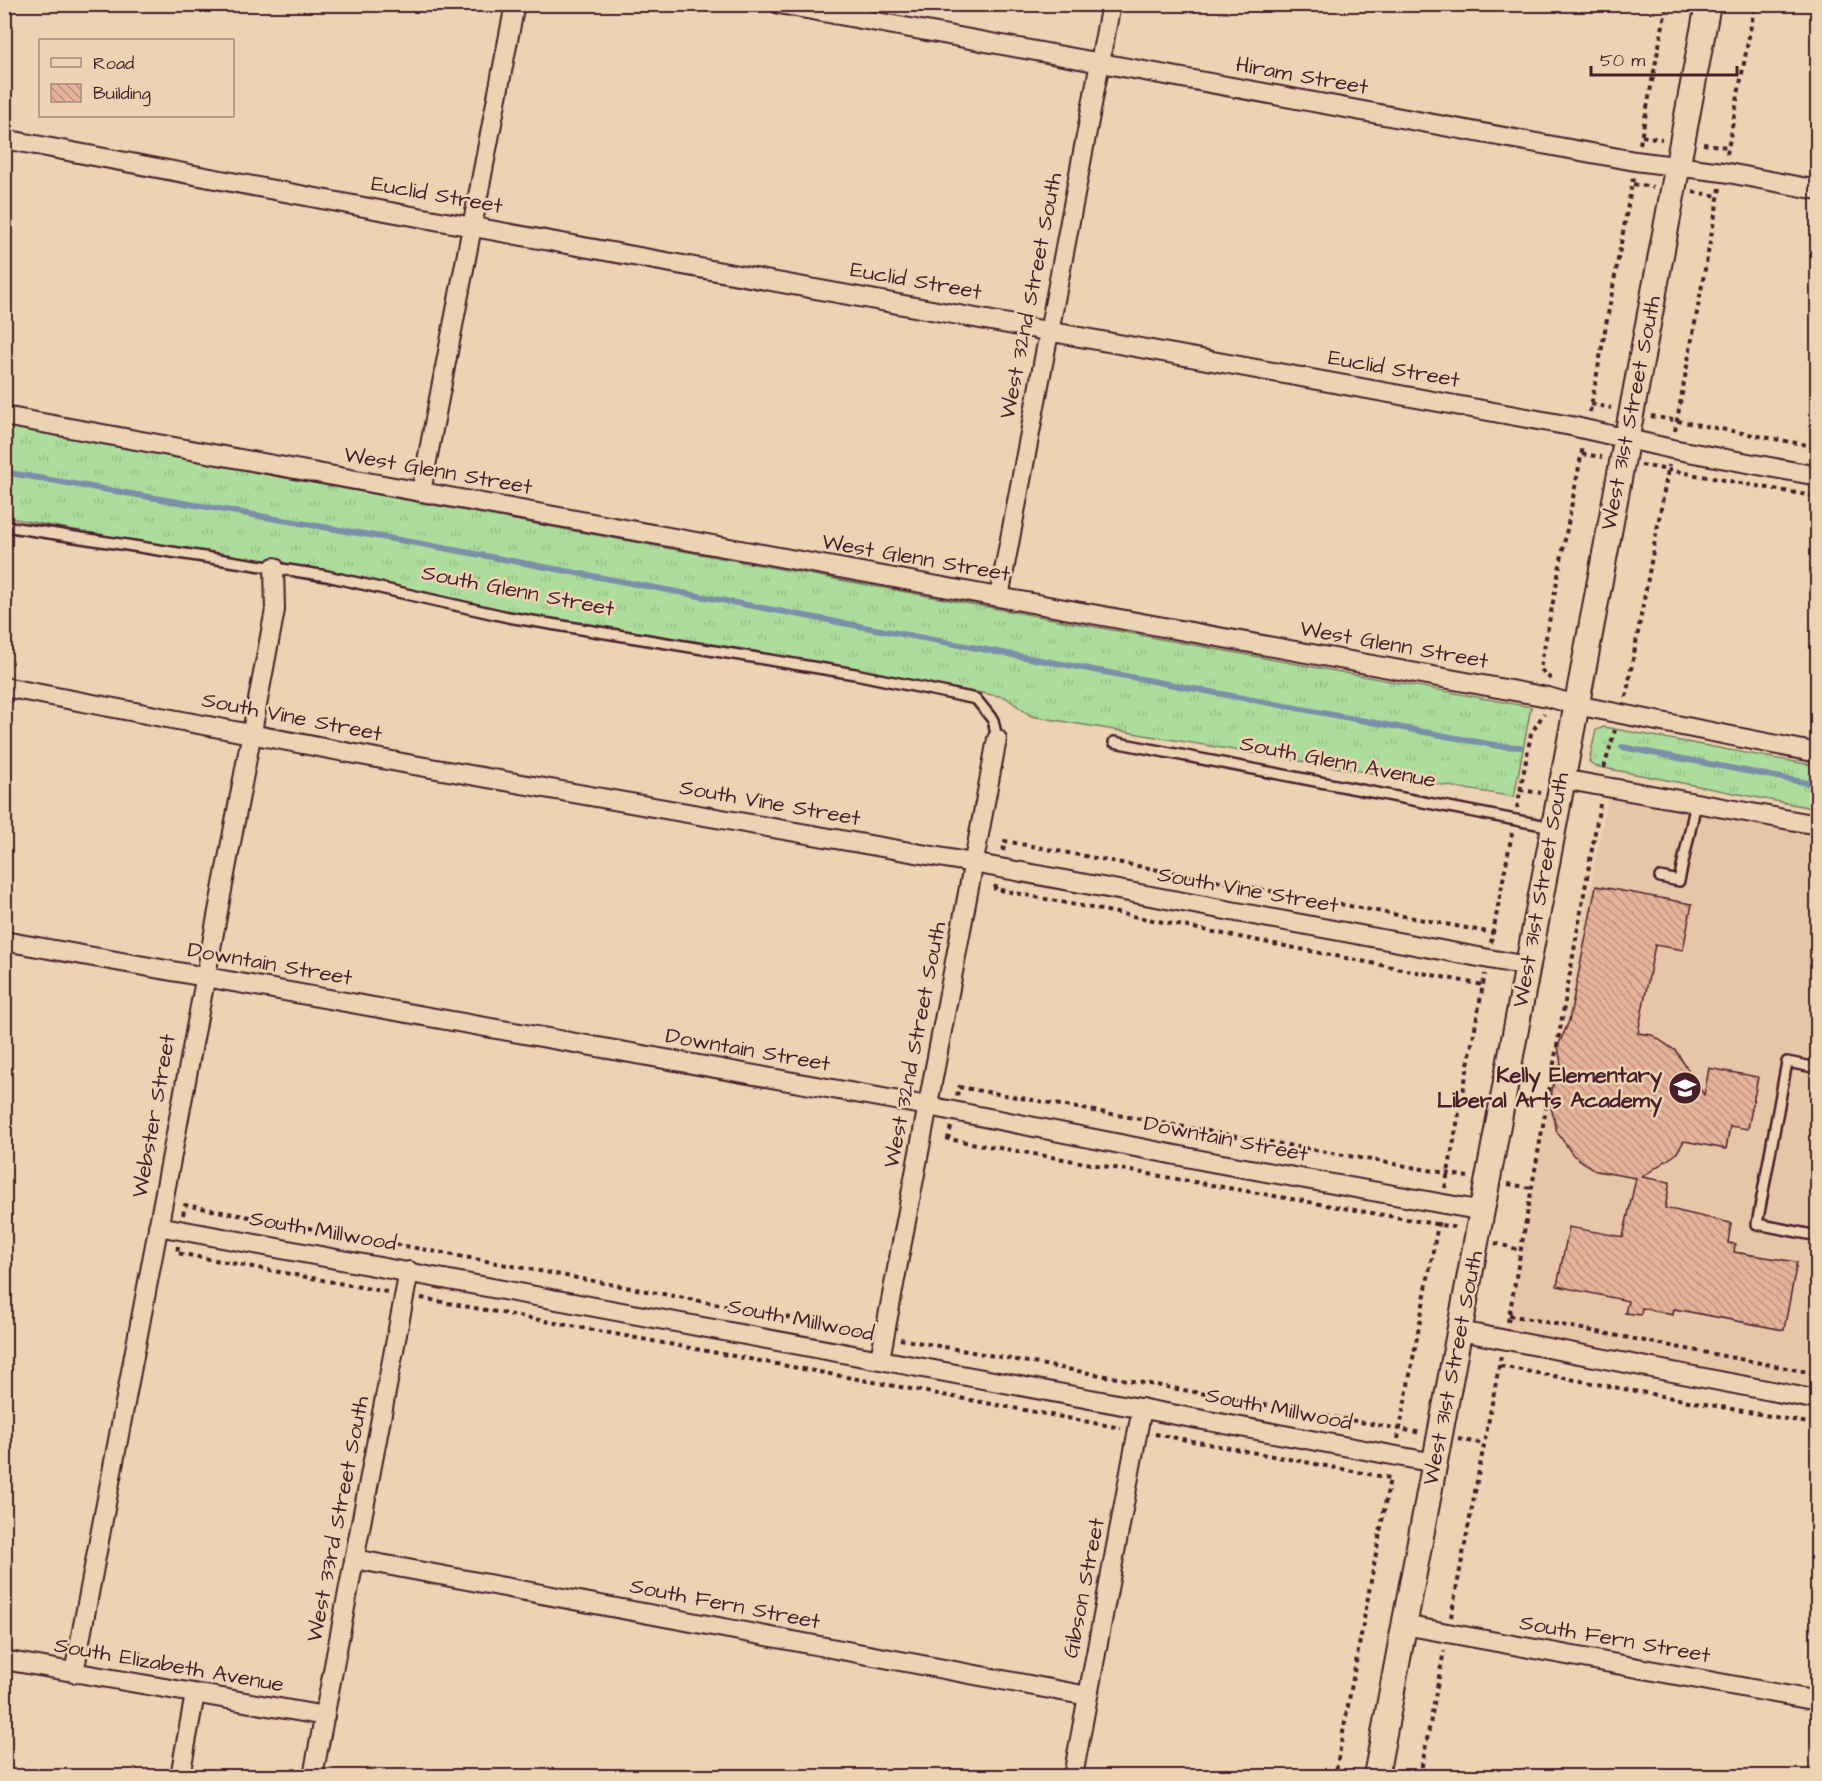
<svg xmlns="http://www.w3.org/2000/svg" width="1822" height="1781" viewBox="0 0 1822 1781" font-family="'Architects Daughter',sans-serif">
  <defs>
    <pattern id="grass-tufts" width="24" height="20" patternUnits="userSpaceOnUse" patternTransform="scale(1.5)"><rect width="24" height="20" fill="#addd9d"/><path d="M3 7l-1-3M5 7V3M7 7l1-3M15 17l-1-3M17 17v-4M19 17l1-3" fill="none" stroke="#96bd87"/></pattern>
    <pattern id="building-back-hatch" width="6" height="6" patternUnits="userSpaceOnUse" patternTransform="scale(1.5)"><rect width="6" height="6" fill="#e6b299"/><path d="M-1 5l2 2M0 0l6 6M5-1l2 2" fill="none" stroke="#bc907d"/></pattern>
  </defs>
  <rect width="100%" height="100%" fill="#ebd3b3"/>
  <filter id="ink" filterUnits="userSpaceOnUse"><feTurbulence type="fractalNoise" baseFrequency=".0167" numOctaves="2"/><feDisplacementMap in="SourceGraphic" scale="12" xChannelSelector="R" yChannelSelector="G"/><feConvolveMatrix kernelMatrix="1 2 1 2 8 2 1 2 1" color-interpolation-filters="sRGB"/></filter>
  <g filter="url(#ink)">
    <!-- built -->
    <path fill="#e7c6a8" d="M 1608,795 L 1817,833 L 1817,1387 L 1507,1331 Z"/>
    <!-- grass -->
    <path fill="url(#grass-tufts)" stroke="#7c7e64" stroke-width="1.5" d="M 4,426 L 1531,707 L 1514,797 L 1031,716 L 1005,697 L 287,576 L 249,563 L 5,517 Z
      M 1604,727 L 1817,766 L 1817,809 L 1594,766 L 1589,761 L 1596,730 Z"/>
    <g fill="none" stroke-linecap="round" stroke-linejoin="round">
      <!-- stream -->
      <path stroke="#7b8fa9" stroke-width="6" d="M 4,472 L 422,544 L 1499,746 L 1520,747
        M 1622,747 L 1818,785"/>
    </g>
    <!-- building -->
    <path fill="url(#building-back-hatch)" stroke="#4a1f2b" stroke-width="1.5" d="M 1596,886 L 1692,904 L 1683,950 L 1655,945 L 1638,1033 L 1652,1035 L 1676,1051 L 1704,1095 L 1709,1068 L 1758,1077 L 1748,1129 L 1730,1126 L 1726,1149 L 1684,1141 L 1676,1154 L 1642,1177 L 1670,1182 L 1665,1208 L 1731,1223 L 1728,1243 L 1735,1244 L 1734,1252 L 1797,1262 L 1784,1330 L 1674,1309 L 1673,1315 L 1642,1308 L 1641,1315 L 1625,1313 L 1628,1301 L 1557,1286 L 1569,1227 L 1623,1237 L 1636,1178 L 1596,1171 L 1573,1155 L 1557,1132 L 1550,1103 L 1555,1073 L 1561,1064 L 1558,1046 L 1569,1021 Z"/>
    <g fill="none" stroke-linecap="round" stroke-linejoin="round">
      <defs>
        <path id="lane" d="M 4,526 L 327,576 L 508,617 L 855,674 L 976,699 L 993,720 L 997,739
          M 1114,742 L 1552,827
          M 1660,877 L 1679,881 L 1696,803
          M 1818,1068 L 1787,1062 L 1757,1224 L 1818,1236"/>
        <path id="street" d="M 779,4 L 1635,161 L 1723,172 L 1818,190
          M 4,139 L 385,211 L 1571,426 L 1672,449 L 1818,476
          M 4,416 L 1548,697 L 1576,705 L 1818,753
          M 421,492 L 515,4
          M 999,597 L 1111,4
          M 4,687 L 408,764 L 973,863 L 1527,966
          M 1562,779 L 1818,825
          M 4,941 L 928,1106 L 1211,1162 L 1483,1211
          M 158,1226 L 1435,1463
          M 1460,1331 L 1818,1400
          M 880,1359 L 997,739
          M 354,1559 L 1088,1696
          M 1404,1625 L 1818,1701
          M 4,1660 L 325,1716
          M 74,1673 L 275,610 L 274,567
          M 180,1776 L 195,1694
          M 313,1776 L 409,1271
          M 1073,1776 L 1142,1408"/>
        <path id="secondary" d="M 1376,1776 L 1708,4"/>
      </defs>
      <!-- lane casing -->
      <use href="#lane" stroke="#4a1f2b" stroke-width="14"/>
      <!-- street casing -->
      <use href="#street" stroke="#4a1f2b" stroke-width="22"/>
      <!-- secondary casing -->
      <use href="#secondary" stroke="#4a1f2b" stroke-width="28"/>
      <!-- path -->
      <path stroke="#4a1f2b" stroke-width="4" stroke-dasharray="4.5 4.5" stroke-linecap="butt" d="M 1642,136 L 1662,139
        M 1640,144 L 1667,4
        M 1703,144 L 1728,147
        M 1727,154 L 1755,4
        M 1633,184 L 1653,187
        M 1693,192 L 1719,196
        M 1591,404 L 1611,408
        M 1590,412 L 1633,178
        M 1651,416 L 1818,447
        M 1675,431 L 1720,188
        M 1582,454 L 1602,457
        M 1641,465 L 1818,497
        M 1551,679 L 1540,669 L 1583,446
        M 1626,697 L 1669,465
        M 1604,768 L 1615,730
        M 1520,790 L 1541,793
        M 1517,808 L 1531,734 L 1544,713
        M 1003,851 L 1005,841 L 1493,933
        M 996,885 L 995,889 L 1483,985
        M 1491,943 L 1512,833
        M 957,1096 L 959,1087 L 1468,1177
        M 951,1127 L 948,1139 L 1458,1228
        M 1508,1184 L 1531,1188
        M 1445,1188 L 1485,974
        M 183,1215 L 185,1205 L 867,1332
        M 1495,1243 L 1520,1250
        M 178,1246 L 177,1253 L 387,1292
        M 421,1298 L 1121,1428
        M 1509,1315 L 1818,1374
        M 1508,1322 L 1600,804
        M 900,1339 L 1422,1433
        M 1500,1366 L 1813,1424 L 1815,1417
        M 1155,1434 L 1390,1478 L 1335,1776
        M 1398,1439 L 1439,1219
        M 1458,1439 L 1484,1444
        M 1451,1617 L 1501,1356
        M 1420,1776 L 1444,1651"/>
      <!-- lane -->
      <use href="#lane" stroke="#ebd3b3" stroke-width="9"/>
      <!-- street -->
      <use href="#street" stroke="#ebd3b3" stroke-width="18"/>
      <!-- secondary -->
      <use href="#secondary" stroke="#ebd3b3" stroke-width="24"/>
    </g>
  </g>
  <!-- icons -->
  <defs>
    <symbol id="school-disc" viewBox="-11 -11 22 22"><circle r="9.5" fill="#4a1f2b" stroke="#ebd3b3"/><path d="M0-5L7-2L0 1L-7-2ZM-4 1L0 2.5L4 1V4Q0 6-4 4Z" fill="#fff"/></symbol>
  </defs>
  <g fill-rule="evenodd">
    <use href="#school-disc" x="1666" y="1069" width="38" height="38"/>
  </g>
  <g text-anchor="middle" dominant-baseline="central" stroke-width="5" stroke-linejoin="round" paint-order="stroke">
    <!-- street labels -->
    <g font-size="22" fill="#4a1f2b" stroke="#ebd3b3">
      <text transform="translate(1302 76) rotate(10)">Hiram Street</text>
      <text transform="translate(437 195) rotate(10)">Euclid Street</text>
      <text transform="translate(916 281) rotate(10)">Euclid Street</text>
      <text transform="translate(1031 296) rotate(-79)">West 32nd Street South</text>
      <text transform="translate(1394 369) rotate(10)">Euclid Street</text>
      <text transform="translate(1631 413) rotate(-79)">West 31st Street South</text>
      <text transform="translate(438 471) rotate(10)">West Glenn Street</text>
      <text transform="translate(916 558) rotate(10)">West Glenn Street</text>
      <text transform="translate(518 591) rotate(11)">South Glenn Street</text>
      <text transform="translate(1394 645) rotate(10)">West Glenn Street</text>
      <text transform="translate(292 717) rotate(11)">South Vine Street</text>
      <text transform="translate(1338 762) rotate(11)">South Glenn Avenue</text>
      <text transform="translate(770 803) rotate(10)">South Vine Street</text>
      <text transform="translate(1248 890) rotate(10)">South Vine Street</text>
      <text transform="translate(1541 890) rotate(-80)">West 31st Street South</text>
      <text transform="translate(270 964) rotate(10)">Downtain Street</text>
      <text transform="translate(915 1045) rotate(-79)">West 32nd Street South</text>
      <text transform="translate(748 1050) rotate(10)">Downtain Street</text>
      <text transform="translate(154 1116) rotate(-80)">Webster Street</text>
      <text transform="translate(1226 1139) rotate(11)">Downtain Street</text>
      <text transform="translate(323 1231) rotate(10)">South Millwood</text>
      <text transform="translate(801 1320) rotate(11)">South Millwood</text>
      <text transform="translate(1453 1368) rotate(-79)">West 31st Street South</text>
      <text transform="translate(1279 1409) rotate(11)">South Millwood</text>
      <text transform="translate(338 1519) rotate(-79)">West 33rd Street South</text>
      <text transform="translate(1084 1588) rotate(-79)">Gibson Street</text>
      <text transform="translate(725 1604) rotate(11)">South Fern Street</text>
      <text transform="translate(1615 1639) rotate(10)">South Fern Street</text>
      <text transform="translate(169 1665) rotate(10)">South Elizabeth Avenue</text>
    </g>
    <!-- poi labels -->
    <g font-size="22" font-weight="bold" fill="#4a1f2b" stroke="#ebd3b3" text-anchor="end">
      <text x="1662" y="1075">Kelly Elementary<tspan x="1662" dy="25">Liberal Arts Academy</tspan></text>
    </g>
  </g>
  <!-- margin -->
  <rect width="1822" height="1781" fill="none" stroke="#ebd3b3" stroke-width="24"/>
  <rect x="12" y="12" width="1798" height="1757" fill="none" stroke="#4a1f2b" stroke-width="2" filter="url(#ink)"/>
  <!-- legend -->
  <rect x="39" y="39" width="195" height="78" fill="#ebd3b3" stroke="#ab8b7d" stroke-width="1.5"/>
  <rect x="51" y="58" width="30" height="9" fill="#ebd3b3" stroke="#ab8b7d" stroke-width="1.5"/>
  <text x="93" y="69" font-size="18" fill="#4a1f2b">Road</text>
  <rect x="51" y="84" width="30" height="18" fill="url(#building-back-hatch)" stroke="#ab8b7d" stroke-width="1.5"/>
  <text x="93" y="99" font-size="18" fill="#4a1f2b">Building</text>
  <!-- scale -->
  <path d="M1591 66v9h146v-9" fill="none" stroke="#4a1f2b" stroke-width="3"/>
  <text x="1600" y="66" font-size="18" fill="#4a1f2b" stroke="#ebd3b3" stroke-width="4.5" paint-order="stroke">50 m</text>
</svg>
